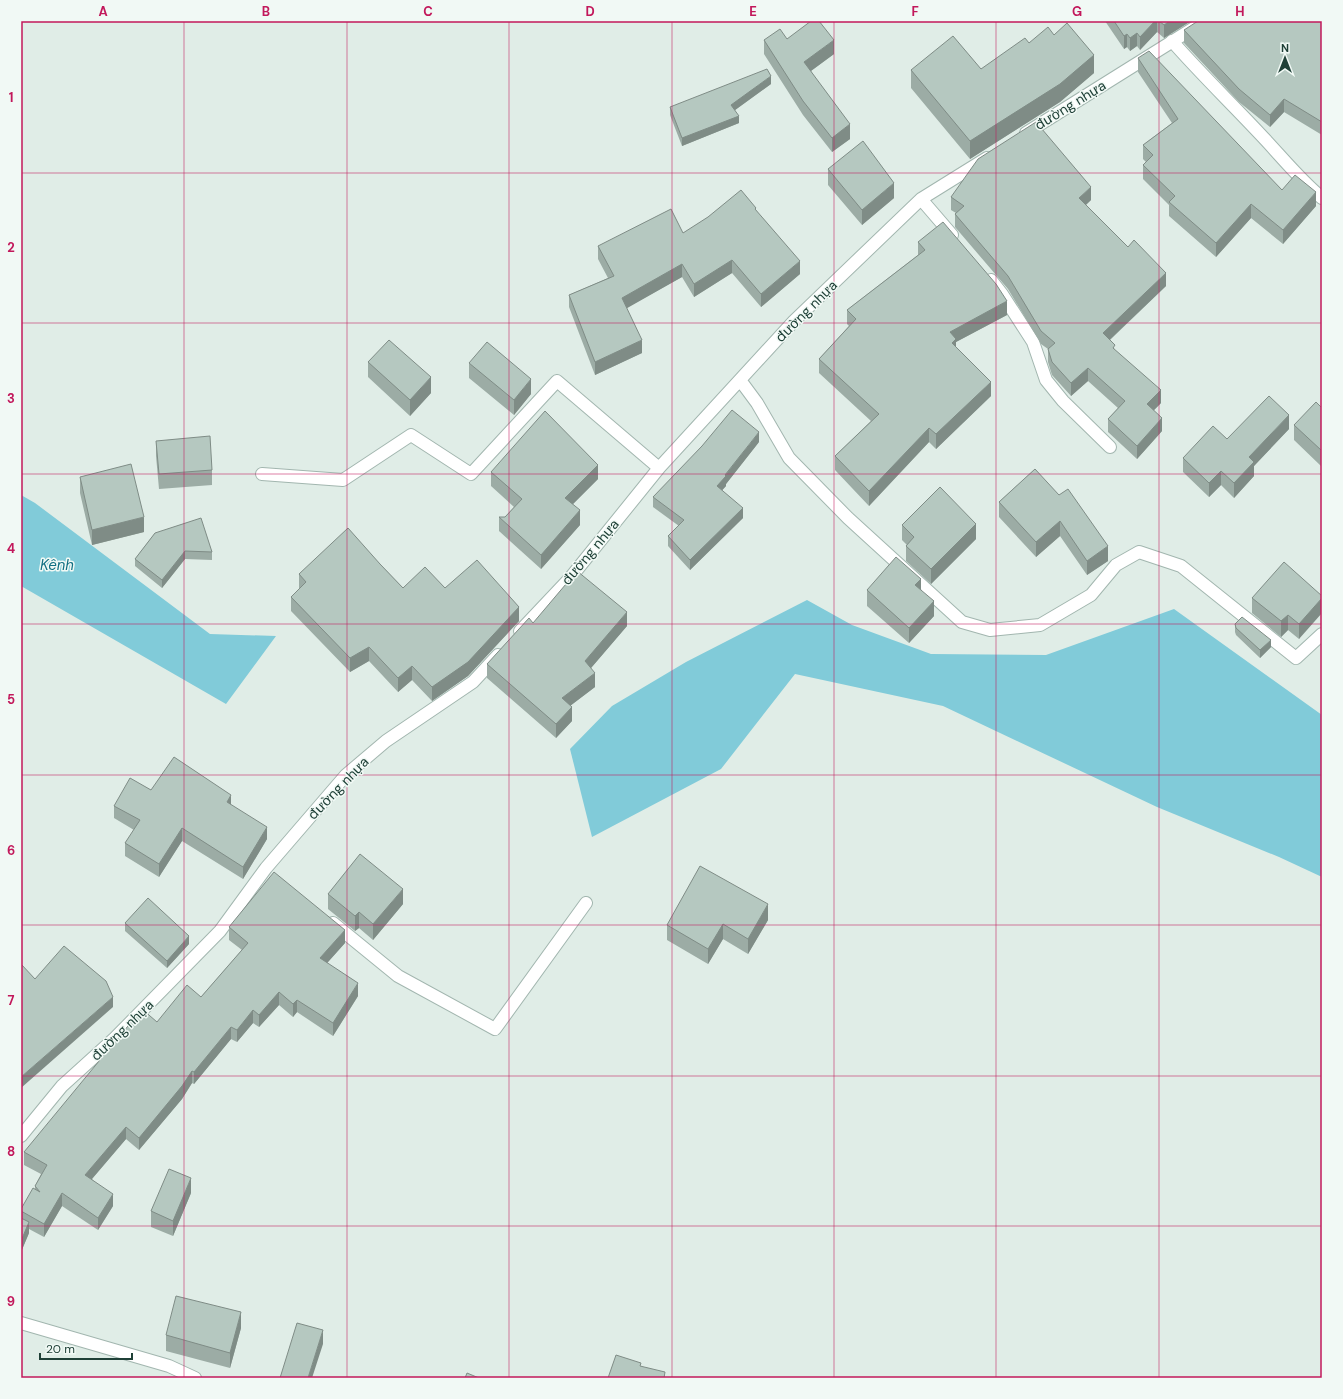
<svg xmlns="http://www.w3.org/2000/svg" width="1343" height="1399" viewBox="0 0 1343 1399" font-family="'DM Sans',sans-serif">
  <rect width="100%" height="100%" fill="#e0ede7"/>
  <!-- water -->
  <path fill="#81cbd9" d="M 21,495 L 35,503 L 210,634 L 276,636 L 226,704 L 21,586 Z
    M 807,600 L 852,625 L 931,654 L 1046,655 L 1174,609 L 1322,715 L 1322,877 L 1279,857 L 1157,807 L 943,706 L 795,674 L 721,769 L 592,837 L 570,749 L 612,706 L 686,662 Z"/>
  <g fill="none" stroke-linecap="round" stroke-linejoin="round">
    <defs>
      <path id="service" d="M 1026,133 L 1205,21
        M 921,199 L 952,235
        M 991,280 L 1002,294 L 1033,342 L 1046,380 L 1063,401 L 1110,447
        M 740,380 L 757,403 L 789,458 L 848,518 L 962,622 L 990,630 L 1040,625 L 1091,595 L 1116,565 L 1139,552 L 1181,566 L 1296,658 L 1322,634
        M 262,474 L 343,480 L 411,435 L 471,474 L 557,381 L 659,468
        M 520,631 L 571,577 L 659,468 L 794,321 L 921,199 L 987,158
        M 333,923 L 398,976 L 495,1029 L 586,903
        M 21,1136 L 62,1086 L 115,1038 L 220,931 L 266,868 L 346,775 L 386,741 L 473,682 L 498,655
        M 21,1323 L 169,1366 L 195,1378"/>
      <path id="minor" d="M 1172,41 C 1200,73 1231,103 1260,134 C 1281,156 1299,179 1322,198"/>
    </defs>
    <!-- service casing -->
    <use href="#service" stroke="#a2b6af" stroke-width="14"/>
    <!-- minor casing -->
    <use href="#minor" stroke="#a2b6af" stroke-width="14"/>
    <!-- service -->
    <use href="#service" stroke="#fff" stroke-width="12"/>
    <!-- minor -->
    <use href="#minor" stroke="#fff" stroke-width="12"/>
  </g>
  <!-- wall -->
  <path fill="#9caca5" d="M 1105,21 L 1191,21 L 1164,38 L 1157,32 L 1140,50 L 1137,46 L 1130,51 L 1127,47 L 1124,49 Z
    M 1322,21 L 1322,135 L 1284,112 L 1270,127 L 1239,102 L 1184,43 L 1184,30 Z
    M 1054,35 L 1094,73 L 1060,102 L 970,159 L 911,88 L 911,70 L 981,69 L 1029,43 Z
    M 787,39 L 834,54 L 811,71 L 850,139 L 832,152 L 803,115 L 764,54 L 764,40 Z
    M 1138,58 L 1282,190 L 1316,206 L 1283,244 L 1251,218 L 1216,257 L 1169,216 L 1169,205 L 1143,179 L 1143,165 L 1146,162 L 1143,159 L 1143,145 L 1172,123 L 1138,72 Z
    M 771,84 L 735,110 L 739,123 L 682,146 L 670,115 L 670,107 Z
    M 828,169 L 894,198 L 862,225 L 828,185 Z
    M 951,197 L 1091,200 L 1086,205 L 1166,286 L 1110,340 L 1115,350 L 1161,403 L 1154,410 L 1162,431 L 1137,459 L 1108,432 L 1108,419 L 1118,408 L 1088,381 L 1071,396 L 1052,375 L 1048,362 L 1048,349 L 1041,344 L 1008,289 L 955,227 L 955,214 L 956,213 L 951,210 Z
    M 756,210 L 800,274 L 761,307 L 732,273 L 694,297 L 682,277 L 626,308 L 642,353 L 595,375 L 569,307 L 569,295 L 608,278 L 598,259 L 598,246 L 683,233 Z
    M 918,242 L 1007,315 L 956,342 L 956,347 L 991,396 L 936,449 L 929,442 L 869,506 L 835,470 L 835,456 L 871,421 L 819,373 L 819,359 L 849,326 L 847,324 L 847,310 L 918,255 Z
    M 368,362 L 431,393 L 410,416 L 368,377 Z
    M 469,363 L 531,394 L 514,415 L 469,378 Z
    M 1322,408 L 1322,464 L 1321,466 L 1294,440 L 1294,425 Z
    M 1289,429 L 1254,466 L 1254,476 L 1234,498 L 1221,485 L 1209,497 L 1183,472 L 1183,458 L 1227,439 Z
    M 156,441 L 212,470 L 212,485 L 159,489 L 156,456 Z
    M 759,442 L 726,484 L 726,486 L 722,490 L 743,518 L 690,570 L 668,546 L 668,536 L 679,526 L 653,507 L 653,497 Z
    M 1035,469 L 1108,561 L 1087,575 L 1060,536 L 1036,557 L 999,517 L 999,502 Z
    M 491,472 L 598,479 L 573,504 L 580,525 L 541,569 L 499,531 L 499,517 L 505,517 L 514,507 L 491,486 Z
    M 80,477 L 144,532 L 92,545 L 80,493 Z
    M 902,525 L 976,539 L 931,584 L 906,561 L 906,546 L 907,545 L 902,540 Z
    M 155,533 L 212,552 L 212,560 L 185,559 L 162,588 L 135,566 L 135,559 Z
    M 380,564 L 403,588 L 445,588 L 519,621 L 468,676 L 432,701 L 412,680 L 398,692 L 369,661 L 350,672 L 291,611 L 291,597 L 299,589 L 299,574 Z
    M 921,589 L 934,616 L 909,643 L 867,606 L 867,590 Z
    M 1322,596 L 1299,639 L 1288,630 L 1281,637 L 1252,613 L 1252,598 Z
    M 533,623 L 627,626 L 591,668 L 595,687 L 570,706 L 572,721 L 556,738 L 487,678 L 487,664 Z
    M 1235,624 L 1271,647 L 1260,658 L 1236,635 L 1235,632 Z
    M 151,790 L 231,805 L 267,839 L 243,879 L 182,841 L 159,877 L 125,856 L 125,843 L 134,830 L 114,818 L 114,806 Z
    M 328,894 L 403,904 L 373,940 L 359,928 L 355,931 L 328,909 Z
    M 768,920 L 748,954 L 723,939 L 708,964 L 667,940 L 667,925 Z
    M 125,923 L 189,944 L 167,968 L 125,931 Z
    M 229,927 L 345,943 L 327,963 L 358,996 L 333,1036 L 297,1012 L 293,1017 L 279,1005 L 259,1027 L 253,1023 L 237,1042 L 231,1039 L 194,1084 L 192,1083 L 182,1099 L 139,1150 L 126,1139 L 92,1179 L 113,1206 L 98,1230 L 62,1206 L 44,1237 L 29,1229 L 29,1233 L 21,1252 L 21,1209 L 35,1189 L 35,1186 L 41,1174 L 24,1165 L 24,1152 L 157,1022 L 201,997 L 242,950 L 229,940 Z
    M 191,1193 L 173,1236 L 151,1227 L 151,1211 Z
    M 241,1328 L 230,1368 L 166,1351 L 166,1335 Z"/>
  <!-- shaded-wall -->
  <path fill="#7f8c86" d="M 1155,21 L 1157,21 L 1157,32 L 1140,50 L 1140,37 Z
    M 1170,21 L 1191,21 L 1164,38 L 1164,25 Z
    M 1137,33 L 1137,46 L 1130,51 L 1130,38 Z
    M 1127,34 L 1127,47 L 1124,49 L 1124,36 Z
    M 834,40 L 834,54 L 804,76 L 804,62 Z
    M 1094,55 L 1094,73 L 1060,102 L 970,159 L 970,141 Z
    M 771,76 L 771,84 L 731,113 L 731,105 Z
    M 1284,99 L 1284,112 L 1270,127 L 1270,115 Z
    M 739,116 L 739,123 L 682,146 L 682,138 Z
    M 850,124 L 850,139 L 832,152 L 832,138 Z
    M 894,183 L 894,198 L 862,225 L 862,210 Z
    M 1091,187 L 1091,200 L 1079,211 L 1079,198 Z
    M 1316,192 L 1316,206 L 1283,244 L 1283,230 Z
    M 1251,204 L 1251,218 L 1216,257 L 1216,243 Z
    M 732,260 L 732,273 L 694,297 L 694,284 Z
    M 800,261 L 800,274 L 761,307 L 761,294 Z
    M 682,264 L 682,277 L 622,311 L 622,298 Z
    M 1166,273 L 1166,286 L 1103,346 L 1103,333 Z
    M 1007,301 L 1007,315 L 956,342 L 956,353 L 952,357 L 950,332 Z
    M 642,340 L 642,353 L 595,375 L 595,362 Z
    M 1088,368 L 1088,381 L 1071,396 L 1071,383 Z
    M 431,377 L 431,393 L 410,416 L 410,400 Z
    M 531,379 L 531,394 L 514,415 L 514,400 Z
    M 991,382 L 991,396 L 936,449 L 936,434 Z
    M 1161,390 L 1161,403 L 1147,417 L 1147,404 Z
    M 1289,415 L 1289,429 L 1254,466 L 1254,476 L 1234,498 L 1234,483 L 1249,457 Z
    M 1162,418 L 1162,431 L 1137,459 L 1137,446 Z
    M 929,428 L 929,442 L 869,506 L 869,491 Z
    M 759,432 L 759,442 L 726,484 L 726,486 L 717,496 L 717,486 Z
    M 1322,449 L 1322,464 L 1321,466 L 1321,450 Z
    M 598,465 L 598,479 L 565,512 L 565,498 Z
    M 1221,471 L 1221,485 L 1209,497 L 1209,483 Z
    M 743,508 L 743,518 L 690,570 L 690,560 Z
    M 580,510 L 580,525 L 541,569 L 541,555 Z
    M 144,517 L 144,532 L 92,545 L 92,530 Z
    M 1060,521 L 1060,536 L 1036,557 L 1036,542 Z
    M 976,524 L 976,539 L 931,584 L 931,569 Z
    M 1108,546 L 1108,561 L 1087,575 L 1087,561 Z
    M 185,551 L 185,559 L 162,588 L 162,580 Z
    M 921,579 L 921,595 L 915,585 Z
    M 1322,598 L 1322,613 L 1299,639 L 1299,624 Z
    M 934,601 L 934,616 L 909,643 L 909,628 Z
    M 519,607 L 519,621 L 468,676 L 432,701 L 432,687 Z
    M 627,612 L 627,626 L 585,675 L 585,661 Z
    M 1288,615 L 1288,630 L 1281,637 L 1281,621 Z
    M 1271,640 L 1271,647 L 1260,658 L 1260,650 Z
    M 369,647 L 369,661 L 350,672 L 350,658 Z
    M 412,666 L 412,680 L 398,692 L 398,678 Z
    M 595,673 L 595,687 L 562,712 L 562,698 Z
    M 572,707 L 572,721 L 556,738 L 556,724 Z
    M 231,795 L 231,808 L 227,802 Z
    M 267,827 L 267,839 L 243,879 L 243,867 Z
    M 182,828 L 182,841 L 159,877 L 159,864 Z
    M 403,889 L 403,904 L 373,940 L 373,924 Z
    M 768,904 L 768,920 L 748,954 L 748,939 Z
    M 359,912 L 359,928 L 355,931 L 355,916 Z
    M 723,924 L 723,939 L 708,964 L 708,949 Z
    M 345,930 L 345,943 L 320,971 L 320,958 Z
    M 189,936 L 189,944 L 167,968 L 167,961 Z
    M 358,983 L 358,996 L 333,1036 L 333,1023 Z
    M 279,992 L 279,1005 L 259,1027 L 259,1015 Z
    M 113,997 L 113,1007 L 21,1088 L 21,1077 Z
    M 297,1000 L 297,1012 L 293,1017 L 293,1004 Z
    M 253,1010 L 253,1023 L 237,1042 L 237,1030 Z
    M 231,1027 L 231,1039 L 194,1084 L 194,1072 Z
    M 192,1071 L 192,1083 L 182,1099 L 139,1150 L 139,1138 Z
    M 126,1127 L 126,1139 L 85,1187 L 85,1175 Z
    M 191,1178 L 191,1193 L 173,1236 L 173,1221 Z
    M 62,1193 L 62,1206 L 44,1237 L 44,1224 Z
    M 113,1194 L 113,1206 L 98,1230 L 98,1218 Z
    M 29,1222 L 29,1233 L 21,1252 L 21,1241 Z
    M 241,1312 L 241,1328 L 230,1368 L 230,1353 Z
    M 323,1330 L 323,1344 L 312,1378 L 308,1378 Z"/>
  <!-- building -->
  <path fill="#b5c8c0" stroke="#7f8c86" d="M 811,21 L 819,21 L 834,40 L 804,62 L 850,124 L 832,138 L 803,101 L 764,40 L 780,29 L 787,39 Z
    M 1114,21 L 1155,21 L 1140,37 L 1137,33 L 1130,38 L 1127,34 L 1124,36 Z
    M 1159,21 L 1170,21 L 1164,25 Z
    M 1198,21 L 1322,21 L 1322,122 L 1284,99 L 1270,115 L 1239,89 L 1184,30 Z
    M 1067,23 L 1094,55 L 1060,84 L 970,141 L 911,70 L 953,36 L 981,69 L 1025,38 L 1029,43 L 1048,27 L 1054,35 Z
    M 1149,51 L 1282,190 L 1295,175 L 1316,192 L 1283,230 L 1251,204 L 1216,243 L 1169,202 L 1175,196 L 1143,165 L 1153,155 L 1143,145 L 1178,119 L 1138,58 Z
    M 767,69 L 771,76 L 731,105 L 739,116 L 682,138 L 670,107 Z
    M 1036,122 L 1091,187 L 1079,198 L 1128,247 L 1134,240 L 1166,273 L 1103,333 L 1115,345 L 1113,348 L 1161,390 L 1147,404 L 1162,418 L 1137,446 L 1108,419 L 1125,401 L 1088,368 L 1071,383 L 1052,362 L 1048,349 L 1055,343 L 1041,331 L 1008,276 L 955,214 L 964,206 L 951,197 L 978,159 Z
    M 863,141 L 894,183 L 862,210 L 828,169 Z
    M 741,190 L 756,208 L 755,209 L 800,261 L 761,294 L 732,260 L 694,284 L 682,264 L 622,298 L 642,340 L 595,362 L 569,295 L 614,276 L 598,246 L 671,209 L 683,233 L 708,217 Z
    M 943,222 L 996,284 L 1007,301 L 950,332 L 956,339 L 952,343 L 991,382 L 936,434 L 929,428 L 869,491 L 835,456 L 879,414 L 819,359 L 856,319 L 847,310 L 925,250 L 918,242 Z
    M 389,340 L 431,377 L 410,400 L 368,362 Z
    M 487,342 L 531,379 L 514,400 L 469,363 Z
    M 1269,396 L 1289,415 L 1249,457 L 1254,462 L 1234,483 L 1221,471 L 1209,483 L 1183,458 L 1213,426 L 1227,439 Z
    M 1316,402 L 1322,408 L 1322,449 L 1321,450 L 1294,425 Z
    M 732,410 L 759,432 L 725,475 L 726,476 L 717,486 L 743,508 L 690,560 L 668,536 L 684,520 L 653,497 L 702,446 Z
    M 545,411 L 598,465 L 565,498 L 580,510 L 541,555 L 499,517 L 505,517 L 522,499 L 491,472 Z
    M 210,436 L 212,470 L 159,474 L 156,441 Z
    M 131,464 L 144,517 L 92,530 L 80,477 Z
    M 1035,469 L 1059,495 L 1068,489 L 1108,546 L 1087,561 L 1060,521 L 1036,542 L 999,502 Z
    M 940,487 L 976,524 L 931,569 L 906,546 L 914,537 L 902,525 Z
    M 201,518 L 212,552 L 185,551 L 162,580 L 135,559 L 155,533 Z
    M 348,528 L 380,564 L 403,588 L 425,567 L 445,588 L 477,560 L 519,607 L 468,662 L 432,687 L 412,666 L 398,678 L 369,647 L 350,658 L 291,597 L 306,582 L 299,574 Z
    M 896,557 L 921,579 L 915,585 L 934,601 L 909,628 L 867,590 Z
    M 1284,562 L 1322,596 L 1322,598 L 1299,624 L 1288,615 L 1281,621 L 1252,598 Z
    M 577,571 L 627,612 L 585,661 L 595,673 L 562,698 L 572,707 L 556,724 L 487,664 L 529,618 L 533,623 Z
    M 1242,617 L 1271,640 L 1260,650 L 1236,628 L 1235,624 Z
    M 174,757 L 231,795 L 227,802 L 267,827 L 243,867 L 182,828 L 159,864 L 125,843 L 140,820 L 114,806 L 130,778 L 151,790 Z
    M 360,854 L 403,889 L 373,924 L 359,912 L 355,916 L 328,894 Z
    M 700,866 L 768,904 L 748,939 L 723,924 L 708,949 L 667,925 Z
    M 274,872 L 345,930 L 320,958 L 358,983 L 333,1023 L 297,1000 L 293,1004 L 279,992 L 259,1015 L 253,1010 L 237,1030 L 231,1027 L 194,1072 L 192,1071 L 182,1086 L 139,1138 L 126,1127 L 85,1175 L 113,1194 L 98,1218 L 62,1193 L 44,1224 L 21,1211 L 21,1209 L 33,1188 L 40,1192 L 35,1186 L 47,1165 L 24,1152 L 142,1009 L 157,1022 L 187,985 L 201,997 L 248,943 L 229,927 Z
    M 148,898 L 189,936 L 167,961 L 125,923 Z
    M 64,946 L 106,981 L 113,997 L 21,1077 L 21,964 L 35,979 Z
    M 169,1169 L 191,1178 L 173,1221 L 151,1211 Z
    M 21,1218 L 29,1222 L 21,1241 Z
    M 176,1296 L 241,1312 L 230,1353 L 166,1335 Z
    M 297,1323 L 323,1330 L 308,1378 L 280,1378 Z
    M 616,1355 L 641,1363 L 640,1366 L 665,1372 L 664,1378 L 608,1378 Z
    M 467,1373 L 479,1378 L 465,1378 Z"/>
  <!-- grid -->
  <path fill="none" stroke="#c2185b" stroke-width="1" stroke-opacity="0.55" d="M 184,21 L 184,1378M 347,21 L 347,1378M 509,21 L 509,1378M 672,21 L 672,1378M 834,21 L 834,1378M 996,21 L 996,1378M 1159,21 L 1159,1378M 21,173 L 1322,173M 21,323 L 1322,323M 21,474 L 1322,474M 21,624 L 1322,624M 21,775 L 1322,775M 21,925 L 1322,925M 21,1076 L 1322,1076M 21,1226 L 1322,1226"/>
  <g text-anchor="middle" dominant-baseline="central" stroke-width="3" stroke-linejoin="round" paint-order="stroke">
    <!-- street labels -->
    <g font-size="14" fill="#1f4037" stroke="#f1f9f5">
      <text transform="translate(1070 105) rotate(-32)">đường nhựa</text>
      <text transform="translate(806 311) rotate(-45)">đường nhựa</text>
      <text transform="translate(590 552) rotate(-50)">đường nhựa</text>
      <text transform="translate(338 788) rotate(-46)">đường nhựa</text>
      <text transform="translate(122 1030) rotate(-44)">đường nhựa</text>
    </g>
    <!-- water labels -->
    <g font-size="15" font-style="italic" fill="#117083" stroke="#f1f9f5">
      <text x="57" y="565">Kênh</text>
    </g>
  </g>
  <!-- border -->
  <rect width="1343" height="1399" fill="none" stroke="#f1f9f5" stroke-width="44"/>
  <!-- north arrow -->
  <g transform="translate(1285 58)" stroke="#f1f9f5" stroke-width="3" paint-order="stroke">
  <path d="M0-3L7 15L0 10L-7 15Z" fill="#1f4037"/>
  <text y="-6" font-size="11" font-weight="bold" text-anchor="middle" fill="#1f4037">N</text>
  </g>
  <!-- scale -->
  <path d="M40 1353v6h92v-6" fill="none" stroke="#1f4037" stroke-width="2"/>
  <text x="46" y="1353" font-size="12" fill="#1f4037" stroke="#f1f9f5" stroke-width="3" paint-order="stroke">20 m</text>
  <rect x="22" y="22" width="1299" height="1355" fill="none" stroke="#c2185b" stroke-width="1.5"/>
  <g font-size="13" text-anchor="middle" font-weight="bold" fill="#c2185b">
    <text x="103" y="16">A</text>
    <text x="266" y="16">B</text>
    <text x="428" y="16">C</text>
    <text x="590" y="16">D</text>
    <text x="753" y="16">E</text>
    <text x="915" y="16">F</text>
    <text x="1077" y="16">G</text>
    <text x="1240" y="16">H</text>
    <text x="11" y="102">1</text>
    <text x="11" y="252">2</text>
    <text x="11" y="403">3</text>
    <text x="11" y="553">4</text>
    <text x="11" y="704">5</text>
    <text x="11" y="855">6</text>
    <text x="11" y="1005">7</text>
    <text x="11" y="1156">8</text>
    <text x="11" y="1306">9</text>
  </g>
</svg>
